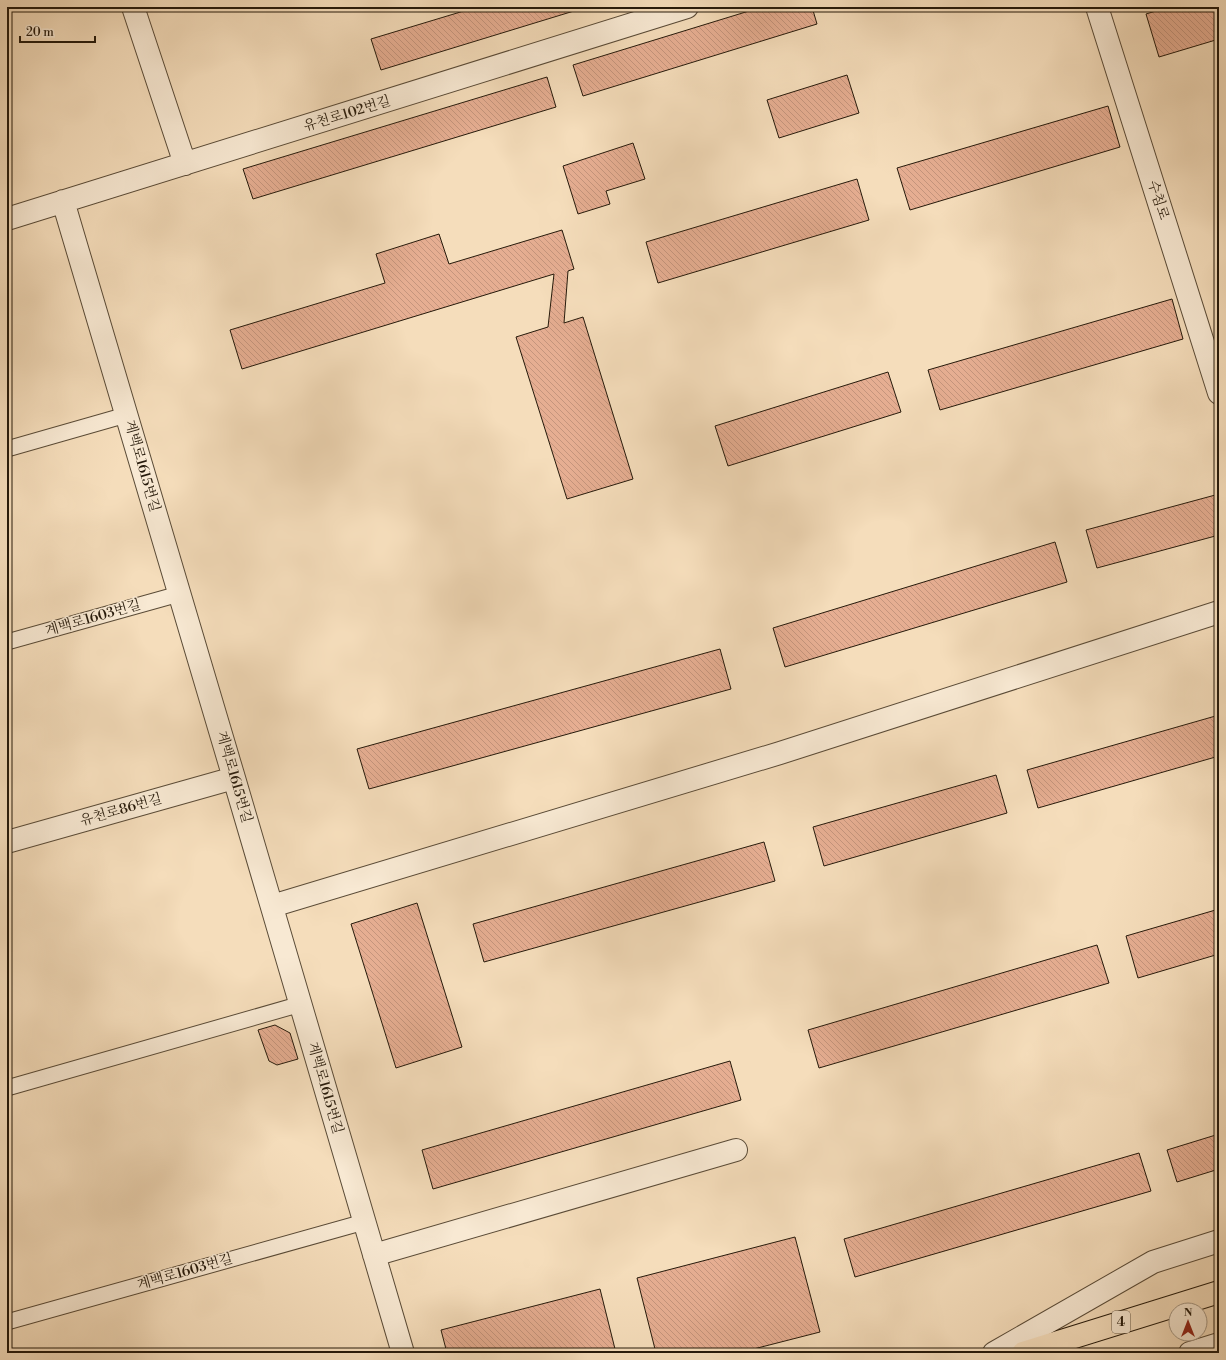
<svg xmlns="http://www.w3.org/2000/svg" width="1226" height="1360" viewBox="0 0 1226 1360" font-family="'Libre Bodoni','Noto Serif KR',serif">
  <defs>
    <pattern id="building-back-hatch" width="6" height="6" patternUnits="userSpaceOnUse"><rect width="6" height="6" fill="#e6ae92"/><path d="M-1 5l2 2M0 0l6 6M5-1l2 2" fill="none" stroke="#c5957d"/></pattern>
  </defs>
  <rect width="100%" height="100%" fill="#f5ddbb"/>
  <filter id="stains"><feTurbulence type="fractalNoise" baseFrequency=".005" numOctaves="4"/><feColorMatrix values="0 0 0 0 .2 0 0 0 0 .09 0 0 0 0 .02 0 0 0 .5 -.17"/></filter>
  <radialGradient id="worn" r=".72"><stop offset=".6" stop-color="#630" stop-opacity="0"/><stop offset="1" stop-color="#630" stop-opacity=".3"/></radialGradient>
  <!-- building -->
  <path fill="url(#building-back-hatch)" stroke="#261a0b" d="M 477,7 L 587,7 L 381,70 L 371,39 Z
    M 762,7 L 812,7 L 817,24 L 583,96 L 573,65 Z
    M 1169,7 L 1219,7 L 1219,39 L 1159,57 L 1146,14 Z
    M 847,75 L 859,113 L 779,138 L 767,100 Z
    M 547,77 L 556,107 L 253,199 L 243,169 Z
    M 1108,106 L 1120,147 L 910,210 L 897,168 Z
    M 633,143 L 645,179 L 606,191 L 610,204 L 578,214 L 563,166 Z
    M 857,179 L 869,220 L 658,283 L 646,242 Z
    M 562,230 L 574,269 L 568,271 L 564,323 L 583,317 L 633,479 L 567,499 L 516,337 L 548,327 L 554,274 L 242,369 L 230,330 L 385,283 L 376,254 L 439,234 L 449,264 Z
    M 1172,299 L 1183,339 L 940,410 L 928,370 Z
    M 888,372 L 901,412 L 728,466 L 715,426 Z
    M 1219,494 L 1219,535 L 1097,568 L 1086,530 Z
    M 1055,542 L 1067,582 L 785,667 L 773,628 Z
    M 720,649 L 731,689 L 369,789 L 357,749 Z
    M 1219,715 L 1219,756 L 1038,808 L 1027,770 Z
    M 996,775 L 1007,813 L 824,866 L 813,827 Z
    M 764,842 L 775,881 L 484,962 L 473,924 Z
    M 417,903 L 462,1047 L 396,1068 L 351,924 Z
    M 1219,909 L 1219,954 L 1138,978 L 1126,936 Z
    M 1097,945 L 1109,983 L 819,1068 L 808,1030 Z
    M 275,1025 L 290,1033 L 298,1059 L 277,1065 L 269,1061 L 258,1030 Z
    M 730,1061 L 741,1100 L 433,1189 L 422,1150 Z
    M 1219,1134 L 1219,1169 L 1177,1182 L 1167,1150 Z
    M 1139,1153 L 1151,1191 L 855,1277 L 844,1239 Z
    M 795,1237 L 820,1332 L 738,1353 L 656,1353 L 637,1278 Z
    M 600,1289 L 616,1353 L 447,1353 L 441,1330 Z"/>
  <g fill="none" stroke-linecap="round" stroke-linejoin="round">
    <defs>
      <path id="service" d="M 7,449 L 126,415
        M 7,642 L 179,594
        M 7,1088 L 301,1004
        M 7,1322 L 364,1222"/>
      <path id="minor" d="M 133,7 L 185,164
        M 1097,7 L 1219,393
        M 63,201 L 234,778 L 403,1353
        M 7,219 L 687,7
        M 7,842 L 234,778
        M 272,906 L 780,753 L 1219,612
        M 374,1255 L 736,1150
        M 994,1353 L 1153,1262 L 1219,1241
        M 1190,1353 L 1219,1344"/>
      <path id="primary" d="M 1023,1353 L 1219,1292"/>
    </defs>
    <!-- service casing -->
    <use href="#service" stroke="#5a4b37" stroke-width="17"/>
    <!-- minor casing -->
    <use href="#minor" stroke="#5a4b37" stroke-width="24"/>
    <!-- primary casing -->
    <use href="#primary" stroke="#261a0b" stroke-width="24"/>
    <!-- service -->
    <use href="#service" stroke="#f8e9d3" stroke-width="15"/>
    <!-- minor -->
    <use href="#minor" stroke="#f8e9d3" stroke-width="22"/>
    <!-- primary -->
    <use href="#primary" stroke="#f5ddbb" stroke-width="22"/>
  </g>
  <g text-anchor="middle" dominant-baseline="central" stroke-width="3" stroke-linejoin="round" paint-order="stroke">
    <!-- shield labels -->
    <rect fill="#f8e9d3" stroke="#655847" stroke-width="1" x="1112" y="1311" width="18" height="22" rx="3"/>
    <g font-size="13" font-weight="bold" fill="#261a0b">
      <text x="1121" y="1322">4</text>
    </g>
    <!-- street labels -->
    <g font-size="14" fill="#261a0b" stroke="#f8e9d3">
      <text transform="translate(347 114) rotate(-17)">유천로102번길</text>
      <text transform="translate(1158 200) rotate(72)">수침로</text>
      <text transform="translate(142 466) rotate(74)">계백로1615번길</text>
      <text transform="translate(93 618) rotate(-16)">계백로1603번길</text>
      <text transform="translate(234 777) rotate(74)">계백로1615번길</text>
      <text transform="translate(121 810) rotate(-16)">유천로86번길</text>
      <text transform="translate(325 1088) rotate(74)">계백로1615번길</text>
      <text transform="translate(185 1272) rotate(-16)">계백로1603번길</text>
    </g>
  </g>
  <!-- margin -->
  <rect width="1226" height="1360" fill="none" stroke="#f5ddbb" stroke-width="24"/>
  <rect x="8" y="8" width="1210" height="1344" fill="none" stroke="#261a0b" stroke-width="2"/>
  <rect x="12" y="12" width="1202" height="1336" fill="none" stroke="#261a0b"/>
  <!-- north arrow -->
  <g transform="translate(1188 1322)"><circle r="19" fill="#f8e9d3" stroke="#a49683"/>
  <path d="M0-3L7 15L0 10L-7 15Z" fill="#8f2418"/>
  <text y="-6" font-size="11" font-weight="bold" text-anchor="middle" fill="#261a0b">N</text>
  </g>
  <!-- scale -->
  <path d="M20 36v6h75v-6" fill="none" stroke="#261a0b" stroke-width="2"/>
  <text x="26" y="36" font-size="12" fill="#261a0b" stroke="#f8e9d3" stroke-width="3" paint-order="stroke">20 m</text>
  <rect width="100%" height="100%" filter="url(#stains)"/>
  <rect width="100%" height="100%" fill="url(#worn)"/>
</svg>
